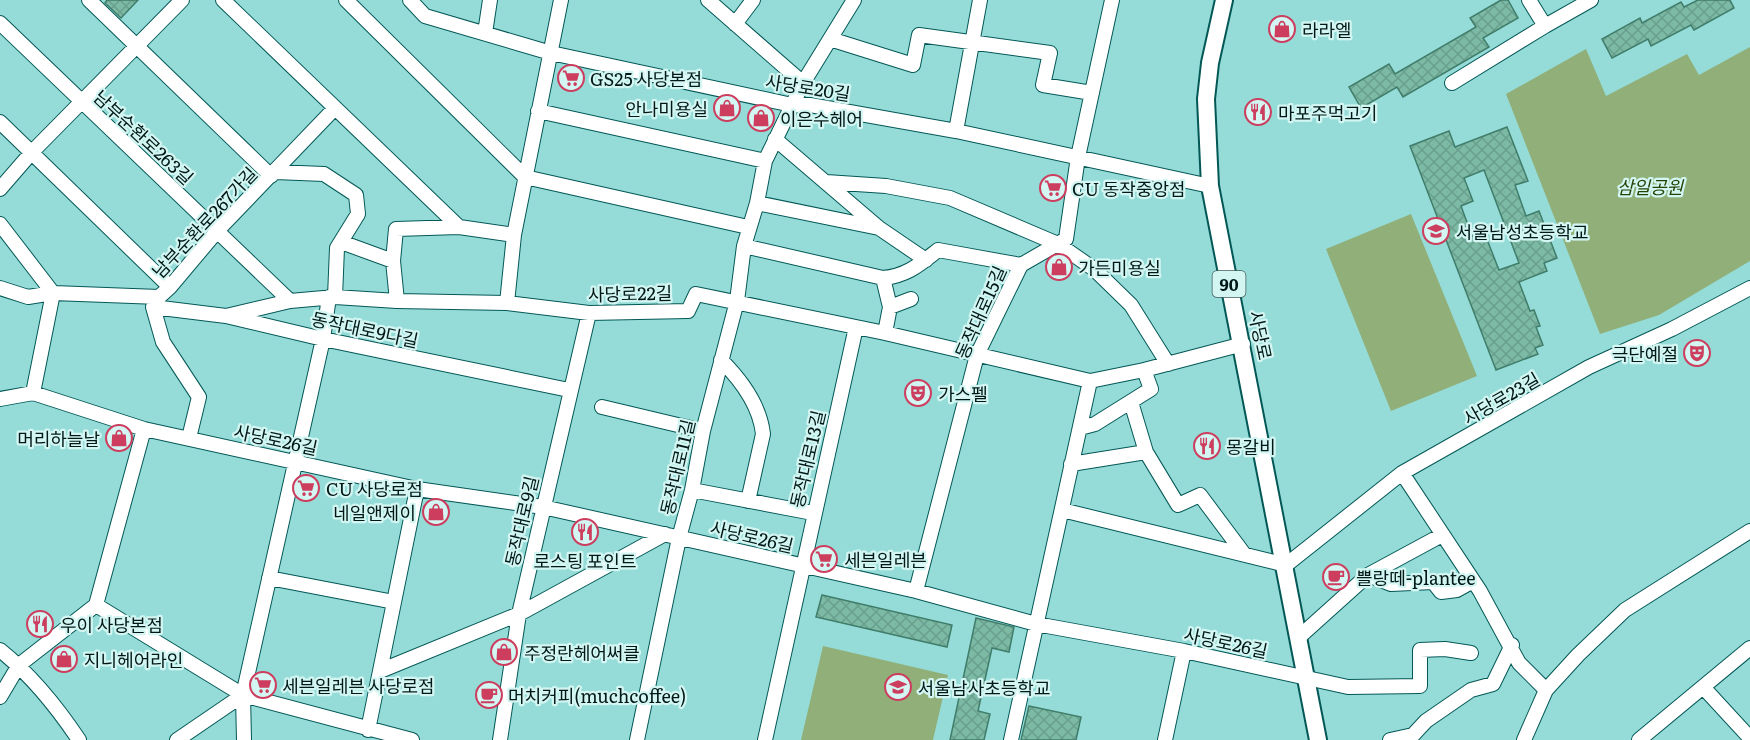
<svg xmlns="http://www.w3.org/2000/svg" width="1750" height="740" viewBox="0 0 1750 740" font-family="Literata,'Noto Sans KR',serif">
  <defs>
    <pattern id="building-cross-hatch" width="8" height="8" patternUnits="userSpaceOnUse" patternTransform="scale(1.5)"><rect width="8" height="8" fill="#7cbaa5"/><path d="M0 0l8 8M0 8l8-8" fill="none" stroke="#699f8d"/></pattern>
  </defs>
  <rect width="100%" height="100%" fill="#95dcd8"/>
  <!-- green -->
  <path fill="#91af78" d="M 1750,47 L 1750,261 L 1659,315 L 1600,334 L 1506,94 L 1586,49 L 1606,96 L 1687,54 L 1699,75 Z
    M 1411,214 L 1477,376 L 1391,411 L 1326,249 Z
    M 823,646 L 948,675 L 933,740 L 801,740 Z"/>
  <!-- building -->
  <path fill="url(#building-cross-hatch)" stroke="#407d6a" stroke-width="1.5" fill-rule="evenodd" d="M 107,0 L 138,0 L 121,18 L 105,3 Z
    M 1501,0 L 1508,0 L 1518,18 L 1483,38 L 1489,47 L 1403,97 L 1397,87 L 1361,108 L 1349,87 L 1389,64 L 1395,74 L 1476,27 L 1470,18 Z
    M 1698,0 L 1730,0 L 1734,8 L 1694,30 L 1691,25 L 1651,46 L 1648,39 L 1612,58 L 1602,39 L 1640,18 L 1642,23 L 1681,2 L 1684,7 Z
    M 1507,127 L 1528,181 L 1515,185 L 1526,216 L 1539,211 L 1557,258 L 1544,263 L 1547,271 L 1519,282 L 1530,311 L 1534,310 L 1540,326 L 1536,327 L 1543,345 L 1535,348 L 1538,354 L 1496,370 L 1410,146 L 1449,131 L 1455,147 ZM 1484,170 L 1519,263 L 1499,270 L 1484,232 L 1472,236 L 1461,206 L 1473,201 L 1464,178 Z
    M 822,595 L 952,625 L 947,647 L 816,617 Z
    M 976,618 L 1014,627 L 1009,652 L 992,648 L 978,711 L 990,714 L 984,740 L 950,740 Z
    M 1029,706 L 1081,717 L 1076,740 L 1021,740 Z"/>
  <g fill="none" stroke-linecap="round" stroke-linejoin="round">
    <defs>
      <path id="minor" d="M 89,0 L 271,176
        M 223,0 L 459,227
        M 346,0 L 525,177 L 748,227
        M 410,0 L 425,16 L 551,53 L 792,105 L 810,105 L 956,131 L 1210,186
        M 708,0 L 803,83
        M 1529,0 L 1545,26 L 1591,0
        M 0,23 L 290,301
        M 735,24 L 753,0
        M 485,33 L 490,0
        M 830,39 L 913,65 L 919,35 L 1050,53 L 1043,85 L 1092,93
        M 1452,83 L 1545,26
        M 538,111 L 765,161
        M 0,122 L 170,287
        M 956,131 L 980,0
        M 775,139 L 879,228 L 926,260
        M 275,172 L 324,174 L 356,195 L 358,214 L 337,248 L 335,297
        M 826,182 L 886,186 L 950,198 L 1058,244 L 1094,269 L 1131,305 L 1168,364
        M 0,189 L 32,152 L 182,0
        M 757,203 L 879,228
        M 0,224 L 53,293 L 33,393
        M 341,242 L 393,261
        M 744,246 L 883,278 C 907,276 920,264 938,250 L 1021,265
        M 883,278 L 890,307
        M 0,288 L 28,297 L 53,293 L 159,297 L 170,287 L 218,230 L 335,108
        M 397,301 L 393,261 L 396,229 L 459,227 L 514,235
        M 507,303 L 514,235 L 561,0
        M 226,316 L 290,301 L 335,297 L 397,301 L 507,303 L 589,313 L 688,311 L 696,294 L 885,333 L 1090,381 L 1144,370 L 1243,344
        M 885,333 L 890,307 L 911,299
        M 721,360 C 740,379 760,406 763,434 L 748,501
        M 0,399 L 33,393 L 144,429 L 417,489 L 543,507 L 916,591 L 1036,624 L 1184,651 L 1348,687 L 1420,686 L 1420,650 L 1445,649 L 1471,653
        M 1131,402 L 1146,452 L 1178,505 L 1200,495 L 1244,554
        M 602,407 L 703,431
        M 1080,428 L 1095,424 L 1151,389 L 1144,370
        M 189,438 L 199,397 L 163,342 L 153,307 L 226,316 L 323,339 L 569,390
        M 1071,464 L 1146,452
        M 1402,473 L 1480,591 L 1519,663 L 1546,690
        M 692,490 L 813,513
        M 1062,510 L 1286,565 L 1402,473 L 1589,367 L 1672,329 L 1750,288
        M 1368,575 L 1391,584 L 1433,582 L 1441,592 L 1457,590 L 1473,581
        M 269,578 L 394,602
        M 916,591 L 977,355 L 1021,265 L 1066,239 L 1078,157 L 1112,0
        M 96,605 L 243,695 L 412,740
        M 1298,638 L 1368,575 L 1442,535
        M 0,650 C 31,675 57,707 79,740
        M 380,671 L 519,614 L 665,534
        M 1703,687 L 1750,738
        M 0,697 L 19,665 L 96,605 L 144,429
        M 368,730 L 417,489
        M 177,740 L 243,695
        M 244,740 L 243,695 L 323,339 L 329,297
        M 500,740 L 519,614 L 589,313
        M 637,740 L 679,538 L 692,490 L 703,431 L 737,301 L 744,246 L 757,203 L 765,161 L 803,83 L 854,0
        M 765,740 L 856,327
        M 1011,740 L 1090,381
        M 1165,740 L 1184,651
        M 1390,740 L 1413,735 L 1426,721 L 1471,690 L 1493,684 L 1512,645
        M 1524,740 L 1546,690 L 1578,655 L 1625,610 L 1750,531
        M 1639,740 L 1750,648"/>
      <path id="major" d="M 1224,0 L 1210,63 L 1206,99 L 1210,186 L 1318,740"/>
    </defs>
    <!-- minor casing -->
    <use href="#minor" stroke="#035856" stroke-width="16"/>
    <!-- major casing -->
    <use href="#major" stroke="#035856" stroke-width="20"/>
    <!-- minor -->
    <use href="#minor" stroke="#fff" stroke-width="14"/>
    <!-- major -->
    <use href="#major" stroke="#fff" stroke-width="16"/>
  </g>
  <!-- icons -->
  <defs>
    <symbol id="shop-ring" viewBox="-11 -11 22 22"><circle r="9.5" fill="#d3f6f3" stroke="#cd3d5e" stroke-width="1.5"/><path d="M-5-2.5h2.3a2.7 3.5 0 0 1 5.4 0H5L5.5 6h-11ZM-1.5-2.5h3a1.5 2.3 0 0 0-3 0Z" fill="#cd3d5e"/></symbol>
    <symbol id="supermarket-ring" viewBox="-11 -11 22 22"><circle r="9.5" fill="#d3f6f3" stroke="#cd3d5e" stroke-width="1.5"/><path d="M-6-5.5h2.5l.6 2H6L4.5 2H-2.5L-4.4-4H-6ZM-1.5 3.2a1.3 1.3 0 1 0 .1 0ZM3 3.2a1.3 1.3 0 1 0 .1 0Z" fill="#cd3d5e"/></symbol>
    <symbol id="restaurant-ring" viewBox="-11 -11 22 22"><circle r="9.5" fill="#d3f6f3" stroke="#cd3d5e" stroke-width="1.5"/><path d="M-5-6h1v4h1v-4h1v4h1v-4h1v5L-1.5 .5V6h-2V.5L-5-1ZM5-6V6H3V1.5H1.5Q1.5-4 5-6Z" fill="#cd3d5e"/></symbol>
    <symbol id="school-ring" viewBox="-11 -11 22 22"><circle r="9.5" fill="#d3f6f3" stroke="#cd3d5e" stroke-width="1.5"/><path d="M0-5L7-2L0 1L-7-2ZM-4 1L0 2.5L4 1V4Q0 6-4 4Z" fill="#cd3d5e"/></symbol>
    <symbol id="theatre-ring" viewBox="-11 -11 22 22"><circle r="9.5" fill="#d3f6f3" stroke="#cd3d5e" stroke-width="1.5"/><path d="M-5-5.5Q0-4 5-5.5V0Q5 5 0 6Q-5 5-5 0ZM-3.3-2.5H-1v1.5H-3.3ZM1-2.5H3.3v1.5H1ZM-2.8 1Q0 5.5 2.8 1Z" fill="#cd3d5e"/></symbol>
    <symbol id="cafe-ring" viewBox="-11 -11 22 22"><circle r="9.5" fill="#d3f6f3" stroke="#cd3d5e" stroke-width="1.5"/><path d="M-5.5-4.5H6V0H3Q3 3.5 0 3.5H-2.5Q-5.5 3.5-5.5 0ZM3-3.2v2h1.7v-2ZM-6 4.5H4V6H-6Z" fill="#cd3d5e"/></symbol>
  </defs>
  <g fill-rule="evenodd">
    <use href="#shop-ring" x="1267" y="14" width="30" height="30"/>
    <use href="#supermarket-ring" x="556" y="63" width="30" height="30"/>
    <use href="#shop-ring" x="712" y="93" width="30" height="30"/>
    <use href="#restaurant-ring" x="1243" y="97" width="30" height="30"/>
    <use href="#shop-ring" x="746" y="103" width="30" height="30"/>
    <use href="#supermarket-ring" x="1038" y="173" width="30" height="30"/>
    <use href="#school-ring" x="1421" y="216" width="30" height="30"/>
    <use href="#shop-ring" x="1044" y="252" width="30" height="30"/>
    <use href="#theatre-ring" x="1682" y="338" width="30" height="30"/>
    <use href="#theatre-ring" x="903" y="378" width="30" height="30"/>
    <use href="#shop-ring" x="104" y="423" width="30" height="30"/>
    <use href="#restaurant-ring" x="1192" y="431" width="30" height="30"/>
    <use href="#supermarket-ring" x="291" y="473" width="30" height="30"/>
    <use href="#shop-ring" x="421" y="497" width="30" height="30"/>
    <use href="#restaurant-ring" x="570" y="517" width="30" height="30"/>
    <use href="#supermarket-ring" x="809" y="544" width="30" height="30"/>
    <use href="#cafe-ring" x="1321" y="562" width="30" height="30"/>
    <use href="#restaurant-ring" x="25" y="609" width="30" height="30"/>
    <use href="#shop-ring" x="489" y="637" width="30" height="30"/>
    <use href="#shop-ring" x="49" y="644" width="30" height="30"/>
    <use href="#supermarket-ring" x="248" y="670" width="30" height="30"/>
    <use href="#school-ring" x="883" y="672" width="30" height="30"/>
    <use href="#cafe-ring" x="474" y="680" width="30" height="30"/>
  </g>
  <g text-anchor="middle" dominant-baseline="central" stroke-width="4.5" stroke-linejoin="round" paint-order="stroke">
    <!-- shield labels -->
    <rect fill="#d3f6f3" stroke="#3f5b59" stroke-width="1.5" x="1212.5" y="271" width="33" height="26" rx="4.5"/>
    <g font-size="16" font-weight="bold" fill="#001817">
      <text x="1229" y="284">90</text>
    </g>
    <!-- poi labels -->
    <g font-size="18" fill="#001817" stroke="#d3f6f3" text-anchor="start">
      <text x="1302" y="29">라라엘</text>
      <text x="590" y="78">GS25 사당본점</text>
      <text x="708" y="108" text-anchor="end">안나미용실</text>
      <text x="1278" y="112">마포주먹고기</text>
      <text x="780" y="118">이은수헤어</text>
      <text x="1072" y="188">CU 동작중앙점</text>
      <text x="1456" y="231">서울남성초등학교</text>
      <text x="1078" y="267">가든미용실</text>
      <text x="1678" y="353" text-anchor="end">극단예절</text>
      <text x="938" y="393">가스펠</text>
      <text x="100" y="438" text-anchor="end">머리하늘날</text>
      <text x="1226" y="446">몽갈비</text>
      <text x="326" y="488">CU 사당로점</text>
      <text x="416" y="512" text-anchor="end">네일앤제이</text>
      <text x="844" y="559">세븐일레븐</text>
      <text x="585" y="560" text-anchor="middle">로스팅 포인트</text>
      <text x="1356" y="577">쁠랑떼-plantee</text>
      <text x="60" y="624">우이 사당본점</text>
      <text x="524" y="652">주정란헤어써클</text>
      <text x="84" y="659">지니헤어라인</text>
      <text x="282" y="685">세븐일레븐 사당로점</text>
      <text x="918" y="687">서울남사초등학교</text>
      <text x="508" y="695">머치커피(muchcoffee)</text>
    </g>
    <!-- street labels -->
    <g font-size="18" fill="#001817" stroke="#d3f6f3">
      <text transform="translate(808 87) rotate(9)">사당로20길</text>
      <text transform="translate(144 137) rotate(43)">남부순환로263길</text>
      <text transform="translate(204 222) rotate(-47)">남부순환로267가길</text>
      <text transform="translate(630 293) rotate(-1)">사당로22길</text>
      <text transform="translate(980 312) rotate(-66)">동작대로15길</text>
      <text transform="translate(365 329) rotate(12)">동작대로9다길</text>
      <text transform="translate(1261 335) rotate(78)">사당로</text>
      <text transform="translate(1501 398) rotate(-30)">사당로23길</text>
      <text transform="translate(276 439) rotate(12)">사당로26길</text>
      <text transform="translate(807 459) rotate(-77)">동작대로13길</text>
      <text transform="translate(677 467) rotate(-77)">동작대로11길</text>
      <text transform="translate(521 521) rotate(-77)">동작대로9길</text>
      <text transform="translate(752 536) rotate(13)">사당로26길</text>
      <text transform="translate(1226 642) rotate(12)">사당로26길</text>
    </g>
    <!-- park labels -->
    <g font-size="18" font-style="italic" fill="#264203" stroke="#d3f6f3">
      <text x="1650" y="186">삼일공원</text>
    </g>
  </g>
</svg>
